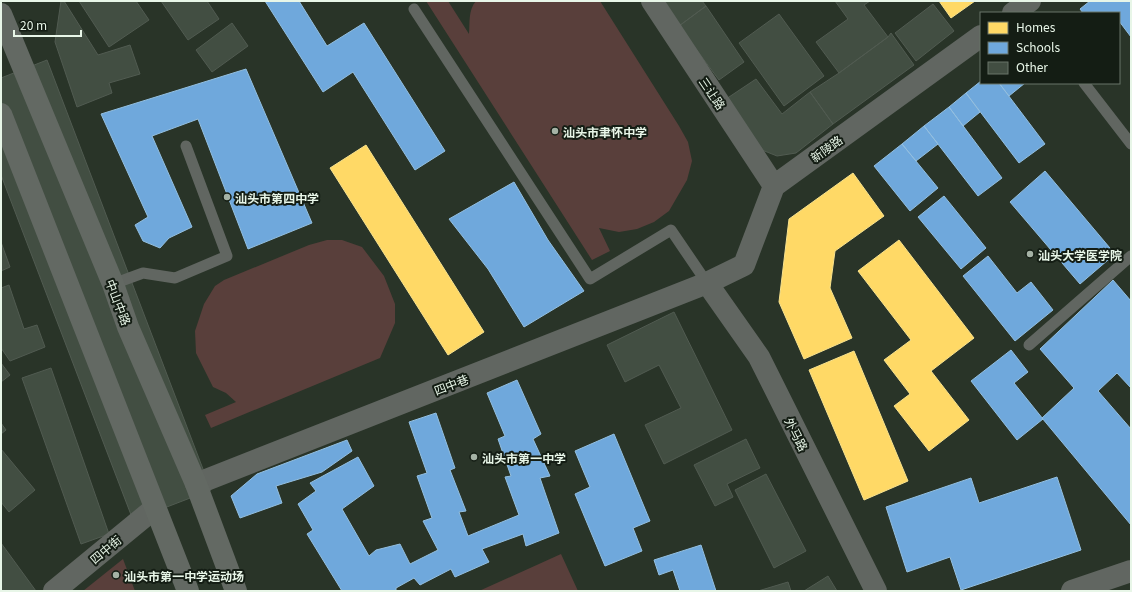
<svg xmlns="http://www.w3.org/2000/svg" width="1132" height="592" viewBox="0 0 1132 592" font-family="Georgia,'Noto Sans SC',serif">
  <rect width="100%" height="100%" fill="#293428"/>
  <!-- green -->
  <path fill="#593f3b" d="M 426,1 L 448,1 L 469,34 C 470,23 468,10 476,1 L 600,1 L 679,126 L 688,142 L 692,161 L 687,180 L 669,211 L 654,222 L 637,229 L 619,232 L 599,228 L 610,251 L 592,260 Z
    M 327,240 L 342,240 L 362,247 L 384,276 L 395,304 L 395,323 L 380,358 L 211,428 L 205,415 L 236,402 L 226,393 L 213,387 L 196,353 L 195,331 L 204,304 L 215,286 L 224,280 L 309,245 Z
    M 561,554 L 578,591 L 479,591 Z
    M 123,559 L 135,591 L 83,591 Z"/>
  <!-- homes -->
  <path fill="#ffd966" stroke="#f8e28d" d="M 939,1 L 975,1 L 951,18 Z
    M 366,145 L 484,332 L 448,355 L 330,168 Z
    M 853,173 L 884,216 L 835,251 L 830,288 L 852,338 L 804,359 L 779,302 L 789,219 Z
    M 899,240 L 974,338 L 931,371 L 969,420 L 929,451 L 894,406 L 910,394 L 884,360 L 911,340 L 858,271 Z
    M 854,351 L 908,481 L 864,500 L 809,370 Z"/>
  <!-- schools -->
  <path fill="#6fa8dc" stroke="#93bfe0" d="M 265,1 L 299,1 L 327,46 L 364,23 L 445,151 L 415,170 L 353,72 L 323,92 Z
    M 1090,1 L 1131,1 L 1131,37 L 1119,21 L 1119,13 L 1083,13 L 1080,9 Z
    M 246,69 L 312,223 L 248,249 L 198,119 L 152,136 L 192,227 L 169,238 L 160,248 L 143,241 L 135,225 L 148,217 L 101,114 Z
    M 981,81 L 981,83 L 999,83 L 1045,144 L 1019,163 L 966,93 Z
    M 999,83 L 1025,83 L 1009,96 Z
    M 966,93 L 980,112 L 963,126 L 949,107 Z
    M 949,107 L 1002,178 L 978,196 L 924,126 Z
    M 924,126 L 938,144 L 916,161 L 902,144 Z
    M 902,144 L 938,188 L 910,211 L 874,166 Z
    M 1045,171 L 1115,254 L 1080,284 L 1010,202 Z
    M 514,182 L 548,240 L 584,291 L 524,327 L 488,269 L 449,219 Z
    M 944,196 L 986,248 L 961,269 L 918,217 Z
    M 988,256 L 1017,293 L 1031,282 L 1053,310 L 1015,341 L 963,276 Z
    M 1113,280 L 1131,301 L 1131,388 L 1117,373 L 1098,391 L 1131,429 L 1131,525 L 1042,418 L 1074,388 L 1040,349 Z
    M 1011,350 L 1028,372 L 1014,383 L 1043,419 L 1017,440 L 971,381 Z
    M 517,380 L 541,434 L 533,439 L 550,476 L 540,478 L 559,533 L 526,546 L 523,534 L 482,549 L 489,562 L 455,577 L 451,569 L 420,585 L 414,578 L 396,588 L 396,591 L 342,591 L 307,534 L 313,530 L 298,504 L 316,491 L 310,483 L 358,457 L 374,486 L 342,509 L 369,556 L 376,550 L 400,544 L 410,564 L 438,550 L 423,521 L 432,518 L 417,476 L 427,473 L 409,422 L 436,413 L 455,468 L 450,470 L 466,511 L 459,512 L 468,536 L 519,515 L 505,477 L 511,476 L 498,439 L 505,436 L 487,393 Z
    M 614,434 L 650,521 L 633,528 L 642,551 L 605,566 L 575,494 L 590,487 L 575,451 Z
    M 347,440 L 352,451 L 322,472 L 276,486 L 282,503 L 240,518 L 231,496 L 257,474 Z
    M 1057,477 L 1081,550 L 961,590 L 950,557 L 907,572 L 886,507 L 971,478 L 979,503 Z
    M 701,545 L 716,591 L 680,591 L 673,570 L 659,575 L 654,560 Z"/>
  <!-- building -->
  <path fill="#424e42" stroke="#515b51" d="M 61,1 L 64,1 L 98,55 L 130,45 L 140,74 L 109,83 L 112,93 L 77,107 L 55,42 Z
    M 79,1 L 136,1 L 149,20 L 109,47 Z
    M 161,1 L 207,1 L 219,19 L 188,40 Z
    M 661,1 L 702,1 L 706,6 L 679,26 Z
    M 835,1 L 870,1 L 864,5 L 888,37 L 839,73 L 816,42 L 848,19 Z
    M 933,4 L 954,31 L 916,61 L 895,33 Z
    M 706,6 L 744,62 L 719,80 L 679,26 Z
    M 779,14 L 824,76 L 784,106 L 739,43 Z
    M 232,23 L 248,46 L 212,72 L 196,50 Z
    M 891,33 L 914,65 L 833,124 L 810,92 L 839,73 L 888,37 Z
    M 47,60 L 211,490 L 133,520 L 1,175 L 1,78 Z
    M 756,79 L 782,114 L 810,92 L 833,124 L 796,153 L 777,156 L 757,148 L 726,99 Z
    M 1,242 L 10,267 L 1,271 Z
    M 9,285 L 24,329 L 37,325 L 45,347 L 10,361 L 1,348 L 1,288 Z
    M 674,312 L 732,430 L 664,464 L 645,425 L 681,408 L 659,365 L 625,382 L 607,345 Z
    M 1,363 L 10,375 L 1,382 Z
    M 51,368 L 109,534 L 81,544 L 22,378 Z
    M 1,423 L 6,430 L 1,434 Z
    M 746,439 L 760,468 L 727,484 L 733,497 L 715,506 L 694,465 Z
    M 1,449 L 35,490 L 9,512 L 1,502 Z
    M 766,474 L 806,551 L 774,568 L 735,490 Z
    M 1,543 L 36,591 L 1,591 Z
    M 828,576 L 837,591 L 804,591 Z
    M 788,582 L 791,591 L 758,591 Z"/>
  <g fill="none" stroke-linecap="round" stroke-linejoin="round">
    <!-- service -->
    <path stroke="#616661" stroke-width="11" d="M 414,9 L 590,279 L 671,230 L 707,283
      M 1084,83 L 1131,144
      M 113,284 L 143,273 L 175,278 L 227,256 L 186,146
      M 1029,345 L 1131,256"/>
    <!-- minor -->
    <path stroke="#616661" stroke-width="22" d="M 652,1 L 774,186
      M 1013,13 L 1030,1
      M 707,283 L 759,357 L 876,591
      M 196,484 L 707,283 L 744,265 L 774,186 L 981,36
      M 54,591 L 155,508
      M 1072,591 L 1131,571"/>
    <!-- secondary -->
    <path stroke="#636963" stroke-width="22" d="M 1,14 L 113,284 L 128,327 L 196,484 L 236,591
      M 1,114 L 188,591"/>
  </g>
  <!-- markers -->
  <g fill="#a5b2a5" stroke="#141d14" stroke-width="1.5">
    <circle cx="555" cy="131" r="4"/>
    <circle cx="227" cy="197" r="4"/>
    <circle cx="1030" cy="254" r="4"/>
    <circle cx="474" cy="457" r="4"/>
    <circle cx="116" cy="575" r="4"/>
  </g>
  <g text-anchor="middle" dominant-baseline="central" stroke-width="4" stroke-linejoin="round" paint-order="stroke">
    <!-- street labels -->
    <g font-size="12" fill="#e8f6e8" stroke="#141d14">
      <text transform="translate(713 93) rotate(56)">三让路</text>
      <text transform="translate(826 148) rotate(-36)">新陵路</text>
      <text transform="translate(119 302) rotate(69)">中山中路</text>
      <text transform="translate(451 384) rotate(-21)">四中巷</text>
      <text transform="translate(797 434) rotate(63)">外马路</text>
      <text transform="translate(105 549) rotate(-40)">四中街</text>
    </g>
    <!-- poi labels -->
    <g font-size="12" font-weight="bold" fill="#e8f6e8" stroke="#141d14" text-anchor="start">
      <text x="563" y="131">汕头市聿怀中学</text>
      <text x="235" y="197">汕头市第四中学</text>
      <text x="1038" y="254">汕头大学医学院</text>
      <text x="482" y="457">汕头市第一中学</text>
      <text x="124" y="575">汕头市第一中学运动场</text>
    </g>
  </g>
  <!-- border -->
  <rect width="1132" height="592" fill="none" stroke="#e8f6e8" stroke-width="4"/>
  <!-- legend -->
  <rect x="980" y="12" width="140" height="72" fill="#141d14" stroke="#697469"/>
  <rect x="988" y="22" width="20" height="12" fill="#ffd966" stroke="#697469"/>
  <text x="1016" y="32" font-size="12" fill="#e8f6e8">Homes</text>
  <rect x="988" y="42" width="20" height="12" fill="#6fa8dc" stroke="#697469"/>
  <text x="1016" y="52" font-size="12" fill="#e8f6e8">Schools</text>
  <rect x="988" y="62" width="20" height="12" fill="#424e42" stroke="#697469"/>
  <text x="1016" y="72" font-size="12" fill="#e8f6e8">Other</text>
  <!-- scale -->
  <path d="M14 30v6h67v-6" fill="none" stroke="#e8f6e8" stroke-width="2"/>
  <text x="20" y="30" font-size="12" fill="#e8f6e8" stroke="#141d14" stroke-width="3" paint-order="stroke">20 m</text>
</svg>
